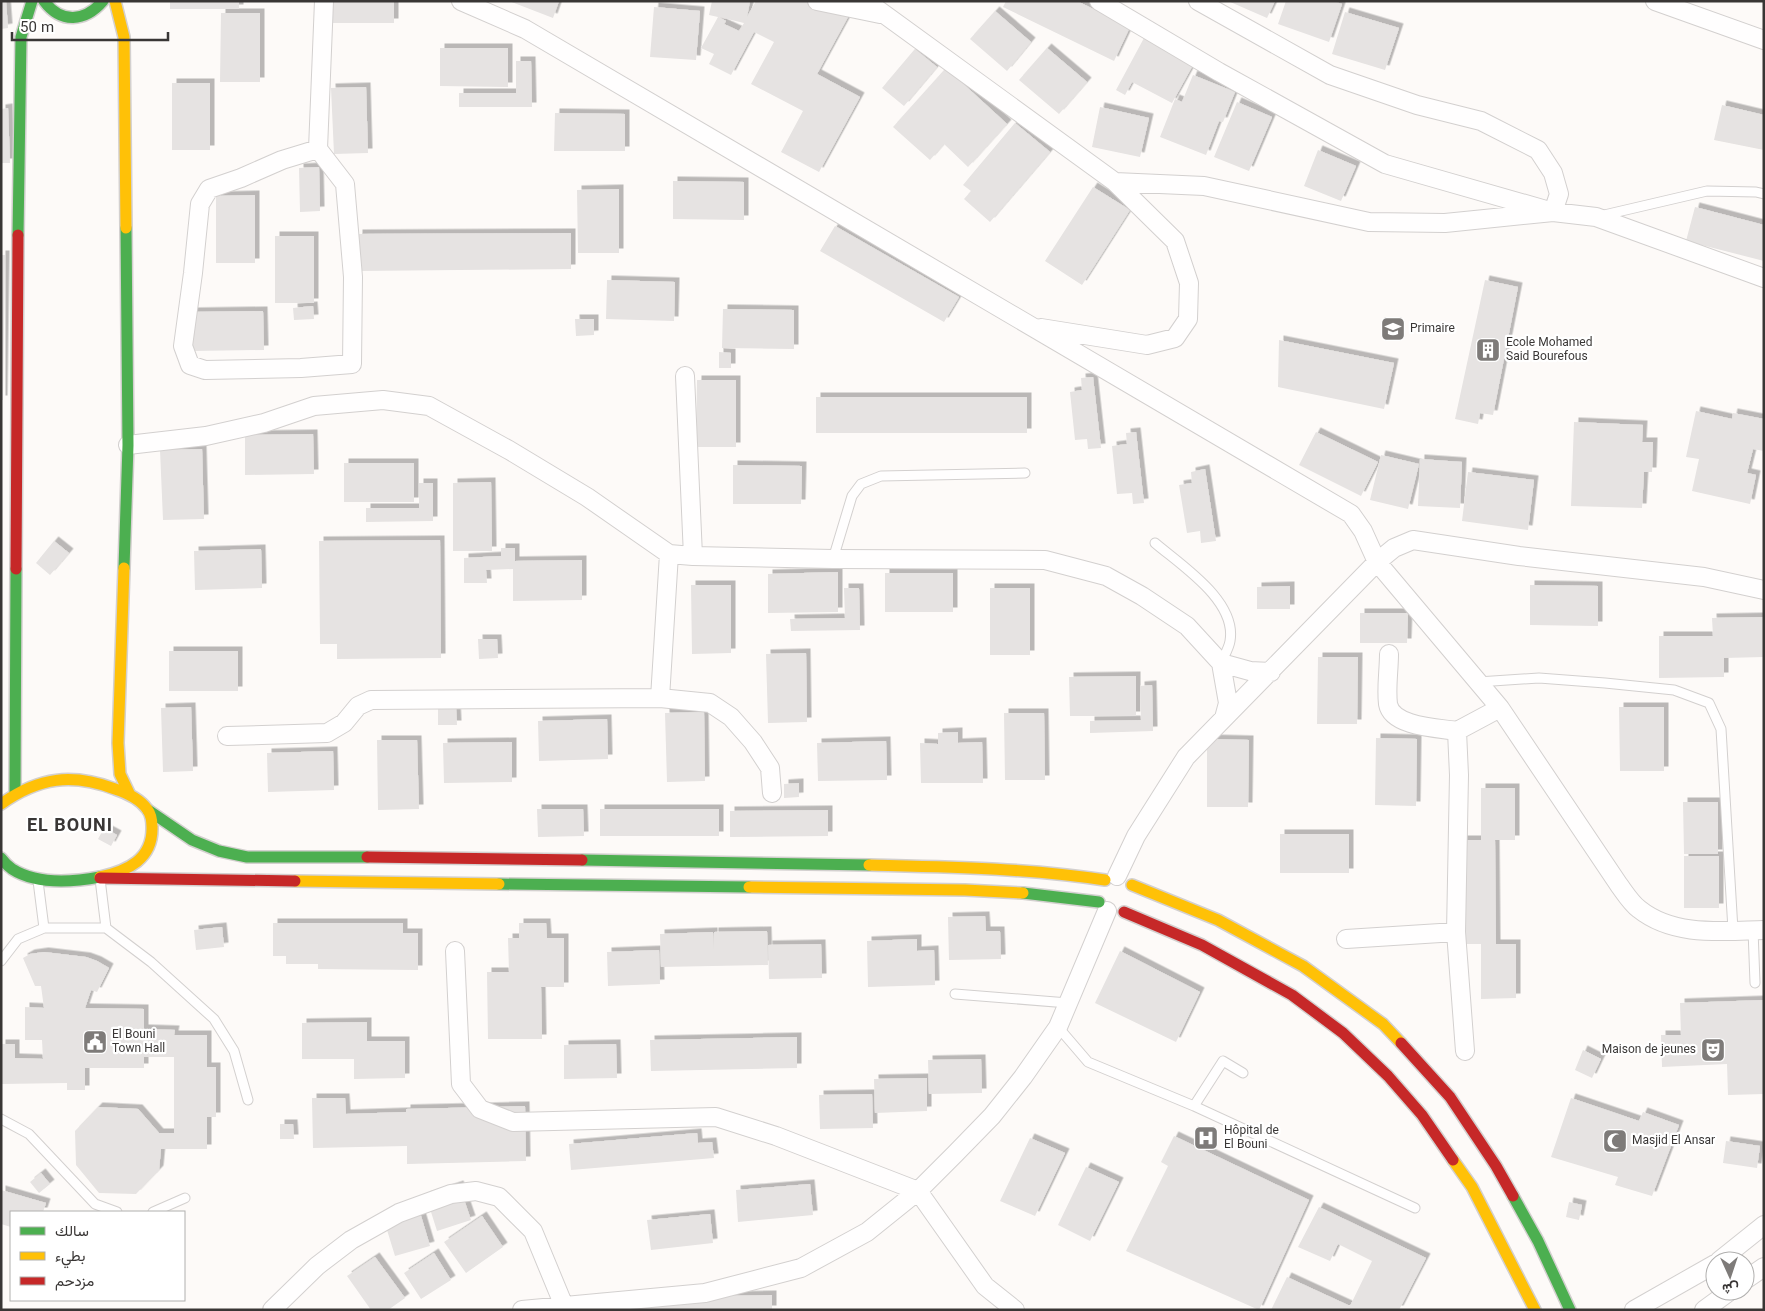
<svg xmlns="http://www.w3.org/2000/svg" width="1765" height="1311" viewBox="0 0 1765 1311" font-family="Georgia,Vazirmatn,serif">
  <defs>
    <filter id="shadow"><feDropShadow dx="4.5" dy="-4.5" stdDeviation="0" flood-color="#0004"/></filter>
  </defs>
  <rect width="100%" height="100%" fill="#fdfaf8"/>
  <!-- building -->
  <path fill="#e6e3e2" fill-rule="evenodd" filter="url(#shadow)" d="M 1,1 L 6,1 L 8,28 L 1,29 Z
    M 170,1 L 239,1 L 239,9 L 170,9 Z
    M 329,1 L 394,1 L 394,23 L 329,23 Z
    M 509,1 L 559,1 L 553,18 Z
    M 712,1 L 750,1 L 747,17 L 756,1 L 818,1 L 848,17 L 817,74 L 860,97 L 819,172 L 781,152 L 803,111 L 751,84 L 774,42 L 754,32 L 731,75 L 709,64 L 714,54 L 701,48 L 718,17 L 709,15 ZM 719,17 L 744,23 L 739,31 L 724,24 L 726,21 Z
    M 1006,1 L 1077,1 L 1130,27 L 1114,61 L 1003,7 Z
    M 1228,1 L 1275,1 L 1267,18 Z
    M 1286,1 L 1333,1 L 1342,4 L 1329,42 L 1278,24 Z
    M 654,7 L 700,11 L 696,60 L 650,57 Z
    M 995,11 L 1031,42 L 1007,71 L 970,39 Z
    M 1345,12 L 1399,28 L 1385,70 L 1332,54 Z
    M 221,13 L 260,13 L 260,82 L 220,82 Z
    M 1144,38 L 1193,65 L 1172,103 L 1132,82 L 1125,95 L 1116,90 Z
    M 440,48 L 508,48 L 508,87 L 440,86 Z
    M 1047,48 L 1087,82 L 1059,114 L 1019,80 Z
    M 915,49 L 937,67 L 904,106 L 882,88 Z
    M 516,61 L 531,61 L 532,107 L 459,107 L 459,93 L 516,93 Z
    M 946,68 L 1007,124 L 968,167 L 944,144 L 930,160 L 893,127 Z
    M 1193,75 L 1235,92 L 1223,122 L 1219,121 L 1206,155 L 1160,137 L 1175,99 L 1182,102 Z
    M 172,83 L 210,83 L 210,150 L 172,150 Z
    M 366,87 L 368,153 L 334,154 L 331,88 Z
    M 1237,102 L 1272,117 L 1249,171 L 1214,157 Z
    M 1722,105 L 1764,115 L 1764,150 L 1714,140 Z
    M 1100,107 L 1149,118 L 1140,157 L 1092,147 Z
    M 8,108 L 10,163 L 1,163 L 1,109 Z
    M 555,113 L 625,114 L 625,151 L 554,151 Z
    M 1015,123 L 1050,152 L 990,222 L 964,199 L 971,191 L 963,185 Z
    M 1318,150 L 1356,166 L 1341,201 L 1304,186 Z
    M 319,167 L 320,211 L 300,212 L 299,168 Z
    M 673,181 L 744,182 L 744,220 L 673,219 Z
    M 1093,187 L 1130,210 L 1082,285 L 1045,261 Z
    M 619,189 L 619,253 L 578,253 L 577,190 Z
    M 255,195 L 255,263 L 216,263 L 216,196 Z
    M 1695,207 L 1764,225 L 1764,261 L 1686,241 Z
    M 835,226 L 959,297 L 944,322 L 820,251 Z
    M 571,233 L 571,269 L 358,271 L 358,234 Z
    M 275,236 L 314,236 L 314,303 L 275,303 Z
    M 1,255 L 5,255 L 3,400 L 1,400 Z
    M 607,280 L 675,282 L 674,321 L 606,319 Z
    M 1485,280 L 1518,287 L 1493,415 L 1480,413 L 1478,424 L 1455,419 Z
    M 313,306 L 314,319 L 294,320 L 293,308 Z
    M 723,309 L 794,310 L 794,349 L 722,348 Z
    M 263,311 L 264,350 L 192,351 L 192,312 Z
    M 575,319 L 594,319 L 594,335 L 576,336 Z
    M 1279,340 L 1394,363 L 1384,409 L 1278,387 Z
    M 719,352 L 731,353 L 731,368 L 719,368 Z
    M 1093,377 L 1101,448 L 1088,449 L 1087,439 L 1075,440 L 1070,392 L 1082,390 L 1081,378 Z
    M 697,380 L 736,380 L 736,447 L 696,447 Z
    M 816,397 L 1027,397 L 1027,433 L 816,433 Z
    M 1696,411 L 1732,419 L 1733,413 L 1764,419 L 1764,451 L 1753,449 L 1747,473 L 1756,475 L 1750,504 L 1692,491 L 1699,459 L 1686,457 Z
    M 1574,422 L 1643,425 L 1642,442 L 1653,442 L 1652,472 L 1644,472 L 1642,508 L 1571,506 Z
    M 1136,432 L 1144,503 L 1133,504 L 1132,493 L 1117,494 L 1112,446 L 1127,444 L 1126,433 Z
    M 1316,432 L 1378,462 L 1361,496 L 1299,465 Z
    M 313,434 L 314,474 L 245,475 L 245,435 Z
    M 202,449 L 204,519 L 163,520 L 160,450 Z
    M 1381,455 L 1419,464 L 1408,509 L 1370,500 Z
    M 1420,459 L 1462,462 L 1460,508 L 1418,506 Z
    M 344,463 L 414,463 L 414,502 L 344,502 Z
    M 733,465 L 802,466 L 801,504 L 733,504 Z
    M 1205,469 L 1216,541 L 1201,543 L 1200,531 L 1187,533 L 1179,485 L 1192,483 L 1191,472 Z
    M 1468,472 L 1534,480 L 1528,530 L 1462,521 Z
    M 491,482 L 492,551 L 453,551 L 453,483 Z
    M 419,483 L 433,483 L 433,521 L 366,522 L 366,508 L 419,508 Z
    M 440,540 L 441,658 L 337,659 L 337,644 L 320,644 L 319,541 Z
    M 54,541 L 69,553 L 50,575 L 36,563 Z
    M 501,548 L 515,548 L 515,561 L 582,560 L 582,600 L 513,601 L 513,569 L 486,570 L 487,583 L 464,583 L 464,558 L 501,556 Z
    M 261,549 L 262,588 L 195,590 L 194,551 Z
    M 838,572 L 838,612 L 768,613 L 768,574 Z
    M 885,573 L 953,573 L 953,612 L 885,612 Z
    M 691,585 L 731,585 L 731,653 L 692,654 Z
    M 1530,585 L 1598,586 L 1598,626 L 1530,625 Z
    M 1290,586 L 1290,609 L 1257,609 L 1257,587 Z
    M 844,588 L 859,588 L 860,630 L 791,631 L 790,619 L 845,618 Z
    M 990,588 L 1030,588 L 1030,655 L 990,655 Z
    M 1360,613 L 1408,613 L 1407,643 L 1360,643 Z
    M 1764,617 L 1764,657 L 1724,658 L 1724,677 L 1659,678 L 1659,636 L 1713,636 L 1712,618 Z
    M 478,639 L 497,639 L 498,658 L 479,659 Z
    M 169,651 L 238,651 L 238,691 L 169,691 Z
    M 806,653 L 807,722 L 768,723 L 766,654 Z
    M 1318,657 L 1358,657 L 1357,724 L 1317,724 Z
    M 1136,676 L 1136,716 L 1070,716 L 1069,677 Z
    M 1152,685 L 1153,731 L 1090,733 L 1090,721 L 1141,720 L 1140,686 Z
    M 191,707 L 193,771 L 163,772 L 161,708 Z
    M 456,707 L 457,725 L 438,725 L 438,708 Z
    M 1619,707 L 1664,707 L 1664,771 L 1620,771 Z
    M 704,712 L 705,781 L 667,782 L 665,713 Z
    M 1004,713 L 1044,713 L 1045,780 L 1005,780 Z
    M 607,719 L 608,759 L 539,761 L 538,721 Z
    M 958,732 L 958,743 L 982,742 L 983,783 L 921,783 L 920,743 L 938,744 L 938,733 Z
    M 1376,738 L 1417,739 L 1416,806 L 1375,805 Z
    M 1207,739 L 1249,740 L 1248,807 L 1207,807 Z
    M 377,740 L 417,740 L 419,809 L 378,810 Z
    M 886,741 L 887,780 L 818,781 L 817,743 Z
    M 512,742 L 512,782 L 444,783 L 443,743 Z
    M 333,751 L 334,790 L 268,792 L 267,753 Z
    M 799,783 L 799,797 L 784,798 L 784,784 Z
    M 1481,788 L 1515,788 L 1515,840 L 1495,840 L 1496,944 L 1516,944 L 1516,998 L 1481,999 L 1481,944 L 1461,944 L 1460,840 L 1481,840 Z
    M 1683,802 L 1718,802 L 1718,854 L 1684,854 Z
    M 537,809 L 583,809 L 584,836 L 538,837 Z
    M 600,809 L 719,809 L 719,836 L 600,836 Z
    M 828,810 L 828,836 L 730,837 L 730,811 Z
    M 104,828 L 117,835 L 111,846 L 98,839 Z
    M 1280,834 L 1349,834 L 1349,873 L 1280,873 Z
    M 1684,856 L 1719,856 L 1719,908 L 1684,908 Z
    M 985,916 L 986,931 L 1000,931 L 1001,959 L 949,960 L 948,917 Z
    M 273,923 L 403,923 L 403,933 L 418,933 L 418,970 L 318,969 L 318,964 L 286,964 L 286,956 L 273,956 Z
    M 519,923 L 546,923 L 547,938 L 564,938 L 564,987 L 541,987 L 542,1039 L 488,1039 L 487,972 L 509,972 L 508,938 L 519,938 Z
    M 222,927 L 224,947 L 196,950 L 194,930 Z
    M 767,931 L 768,965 L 661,967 L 660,934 L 713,932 L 714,949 L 714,932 Z
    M 917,939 L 917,951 L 934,950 L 935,985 L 868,987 L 867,941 Z
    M 821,944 L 822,978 L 769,979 L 768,945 Z
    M 659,950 L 660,984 L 608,986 L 607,952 Z
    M 1120,951 L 1200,992 L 1176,1042 L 1095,1003 Z
    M 44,952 L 86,957 L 97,961 L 109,968 L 97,992 L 91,990 L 85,1008 L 144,1009 L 144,1029 L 175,1030 L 174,1035 L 207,1035 L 207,1067 L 216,1067 L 216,1117 L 207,1117 L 207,1149 L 161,1149 L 159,1170 L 136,1194 L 99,1193 L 76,1165 L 75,1131 L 98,1107 L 138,1109 L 159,1133 L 174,1133 L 174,1057 L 144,1057 L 144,1068 L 85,1068 L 85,1090 L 67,1090 L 67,1083 L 1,1084 L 1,1044 L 15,1044 L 15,1058 L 43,1059 L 42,1040 L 25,1040 L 25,1007 L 44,1008 L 41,986 L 35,986 L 23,958 L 30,954 Z
    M 1764,1000 L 1764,1094 L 1728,1095 L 1727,1064 L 1662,1067 L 1661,1035 L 1681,1035 L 1680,1003 Z
    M 367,1022 L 367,1041 L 405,1041 L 405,1078 L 354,1079 L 354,1059 L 302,1059 L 302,1023 Z
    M 797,1037 L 797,1068 L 651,1071 L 650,1040 Z
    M 616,1044 L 617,1078 L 564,1079 L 564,1045 Z
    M 1583,1050 L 1601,1059 L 1592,1078 L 1575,1070 Z
    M 981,1059 L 982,1093 L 929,1094 L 928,1060 Z
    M 927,1078 L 927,1111 L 875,1113 L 874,1079 Z
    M 872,1094 L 873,1128 L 820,1129 L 819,1095 Z
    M 312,1098 L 345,1098 L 346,1114 L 406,1112 L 406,1109 L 525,1106 L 526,1161 L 407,1164 L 407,1146 L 313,1148 Z
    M 1571,1098 L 1639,1121 L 1643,1112 L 1679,1125 L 1652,1196 L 1615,1185 L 1618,1177 L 1551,1157 Z
    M 280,1124 L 293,1124 L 294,1139 L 280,1139 Z
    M 697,1133 L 698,1143 L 712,1142 L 714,1158 L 571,1170 L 569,1144 Z
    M 1174,1136 L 1309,1200 L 1259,1310 L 1126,1251 L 1168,1166 L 1161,1162 Z
    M 1030,1138 L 1065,1153 L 1035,1216 L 1000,1201 Z
    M 1726,1141 L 1760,1146 L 1757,1168 L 1723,1163 Z
    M 1086,1167 L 1119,1182 L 1090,1241 L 1058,1225 Z
    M 41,1173 L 50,1184 L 39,1193 L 30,1182 Z
    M 810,1184 L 813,1215 L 738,1222 L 736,1190 Z
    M 459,1185 L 471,1220 L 437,1231 L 426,1196 Z
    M 1,1190 L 46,1203 L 43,1212 L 11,1212 L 11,1227 L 1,1224 Z
    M 1569,1202 L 1582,1205 L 1579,1220 L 1566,1217 Z
    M 418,1206 L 430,1246 L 395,1256 L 383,1217 Z
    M 1319,1207 L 1426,1258 L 1399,1310 L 1271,1310 L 1287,1277 L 1350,1306 L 1372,1261 L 1338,1244 L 1330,1261 L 1298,1247 Z
    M 710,1214 L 713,1243 L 651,1250 L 647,1220 Z
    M 482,1216 L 503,1247 L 466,1273 L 444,1242 Z
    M 434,1253 L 451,1280 L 421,1299 L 404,1273 Z
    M 375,1257 L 405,1298 L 388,1310 L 371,1310 L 347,1276 Z
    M 772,1295 L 772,1310 L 591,1310 L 591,1298 Z"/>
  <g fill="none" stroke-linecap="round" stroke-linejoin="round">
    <defs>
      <path id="lane" d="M 1600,216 L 1707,191 L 1756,192 L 1764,194
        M 1155,543 C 1182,566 1237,601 1230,641 C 1229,648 1224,656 1221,663
        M 833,559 L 852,496 L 861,484 L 881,476 L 1025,473
        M 1478,682 L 1539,678 L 1605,683 L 1674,690 L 1709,703 L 1721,729 L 1733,930
        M 100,879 L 106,928 L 151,962 L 214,1019 L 234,1051 L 248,1100
        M 44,928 L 106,928
        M 1753,930 L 1755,983
        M 1,961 L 18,939 L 44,928 L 38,881
        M 955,994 L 1068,1003
        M 1058,1027 L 1088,1062 L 1194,1106 L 1415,1208
        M 1194,1106 L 1223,1061 L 1243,1073
        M 1,1119 L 29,1134 L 95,1204 L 117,1212
        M 153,1212 L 185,1198"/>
      <path id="street" d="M 461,1 L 525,29 L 1351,514 L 1363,531 L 1377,562 L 1186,757 L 1136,836 L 1117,876
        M 817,1 L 880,14
        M 866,1 L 1115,182 L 1204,186 L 1369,222 L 1445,223 L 1553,212
        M 1099,1 L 1219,72 L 1385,164 L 1553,212 L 1596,217 L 1764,278
        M 1198,1 L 1330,75 L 1417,105 L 1481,121 L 1538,150 L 1553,173 L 1559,194 L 1553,212
        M 1655,1 L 1764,40
        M 318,149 L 282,160 L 241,178 L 209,189 L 200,204 L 193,273 L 183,346 L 190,365 L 205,370 L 301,368 L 352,364 L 353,277 L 345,184 L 318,149 L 324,1
        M 1041,328 L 1147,345 L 1175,338 L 1188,319 L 1189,283 L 1175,241 L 1115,182
        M 685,376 L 693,556
        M 128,445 L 206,436 L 264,423 L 314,406 L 383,400 L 429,406 L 509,450 L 587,497 L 669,554 L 693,556 L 833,559 L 1045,560 L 1106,576 L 1142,596 L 1187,626 L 1221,663 L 1228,703 L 1224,718
        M 1764,590 L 1704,577 L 1519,556 L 1413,540 L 1394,548 L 1377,562 L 1500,708 L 1619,885 C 1625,893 1631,903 1639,909 C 1674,937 1722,931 1764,930
        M 1389,654 C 1389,670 1386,688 1388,704 C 1392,727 1439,728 1457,731
        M 1221,663 L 1250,671 L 1271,672
        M 660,698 L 710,703 L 731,717 L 753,742 L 770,768 L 772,793
        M 227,736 L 327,733 L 344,723 L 358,706 L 371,700 L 660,698 L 669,554
        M 1346,939 L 1456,932
        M 455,951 L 461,1084 L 480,1109 L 513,1122 L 716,1117 L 776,1136 L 918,1191 L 985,1286 L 1015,1310
        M 1465,1051 L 1456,932 L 1459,775 L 1457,731 L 1500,708
        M 1719,1261 L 1764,1225
        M 1745,1280 L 1764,1267
        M 272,1310 L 317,1266 L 351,1240 L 399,1213 L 451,1194 L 476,1191 L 499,1197 L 533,1231 L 564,1306
        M 522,1310 L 705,1293 L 801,1268 L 867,1232 L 918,1191 L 955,1154 L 992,1116 L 1023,1077 L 1058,1027 L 1107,911
        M 1634,1310 L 1715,1264
        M 1704,1310 L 1730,1291"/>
      <path id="fast" d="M 44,1 C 61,24 85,22 103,1
        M 18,235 L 21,37 L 32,1
        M 124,568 L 128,445 L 126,228
        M 15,793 L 16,569
        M 148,810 L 192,840 L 219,851 L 247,857 L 367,857
        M 1,858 C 4,862 8,866 12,869 C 37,885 73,882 100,877
        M 582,860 L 869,865
        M 499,884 L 749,887
        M 1023,893 L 1099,902
        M 1513,1196 L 1538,1241 L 1570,1310"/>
      <path id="slow" d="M 115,1 L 124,37 L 126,228
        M 124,568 L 118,743 L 120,774 L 130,795
        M 1,804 C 39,777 72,773 115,789 C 127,793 140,799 147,809 C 151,814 152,821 152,827 C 153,859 128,871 100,877
        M 869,865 C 948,867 1026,868 1105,880
        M 295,881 L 499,884
        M 1132,885 L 1218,920 L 1303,966 L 1383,1024 L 1401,1043
        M 749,887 L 965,890 L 1023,893
        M 1453,1160 L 1472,1187 L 1535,1310"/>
      <path id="jam" d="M 16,569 L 18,235
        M 367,857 L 582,860
        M 100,878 L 295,881
        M 1124,912 L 1202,945 L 1292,995 L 1343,1033 L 1388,1076 L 1422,1115 L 1453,1160
        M 1401,1043 L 1450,1097 L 1496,1166 L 1513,1196"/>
    </defs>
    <!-- lane casing -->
    <use href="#lane" stroke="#d3d0cf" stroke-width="11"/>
    <!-- street casing -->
    <use href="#street" stroke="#d3d0cf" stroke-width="20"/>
    <!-- fast casing -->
    <use href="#fast" stroke="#d3d0cf" stroke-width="14"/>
    <!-- slow casing -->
    <use href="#slow" stroke="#d3d0cf" stroke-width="14"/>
    <!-- jam casing -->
    <use href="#jam" stroke="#d3d0cf" stroke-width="14"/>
    <!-- lane -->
    <use href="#lane" stroke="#fffefe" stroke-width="9"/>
    <!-- street -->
    <use href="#street" stroke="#fffefe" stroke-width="18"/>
    <!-- fast -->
    <use href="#fast" stroke="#4caf50" stroke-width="11"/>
    <!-- slow -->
    <use href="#slow" stroke="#ffc107" stroke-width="11"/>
    <!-- jam -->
    <use href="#jam" stroke="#c62828" stroke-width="11"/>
  </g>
  <!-- icons -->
  <defs>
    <symbol id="school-square" viewBox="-11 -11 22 22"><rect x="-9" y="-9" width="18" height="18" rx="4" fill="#7e7b79" stroke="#fff"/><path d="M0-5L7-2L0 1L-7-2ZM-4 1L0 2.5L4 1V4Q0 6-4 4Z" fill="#fff"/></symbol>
    <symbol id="building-square" viewBox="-11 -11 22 22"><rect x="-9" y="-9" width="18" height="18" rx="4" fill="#7e7b79" stroke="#fff"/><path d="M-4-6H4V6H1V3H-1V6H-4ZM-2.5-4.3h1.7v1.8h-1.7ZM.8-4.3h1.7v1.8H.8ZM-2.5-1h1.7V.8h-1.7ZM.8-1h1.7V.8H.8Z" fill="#fff"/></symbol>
    <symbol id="civic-square" viewBox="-11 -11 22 22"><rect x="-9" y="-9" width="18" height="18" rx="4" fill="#7e7b79" stroke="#fff"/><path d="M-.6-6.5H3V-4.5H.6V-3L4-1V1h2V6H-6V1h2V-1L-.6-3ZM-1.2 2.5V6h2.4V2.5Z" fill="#fff"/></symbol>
    <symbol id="theatre-square" viewBox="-11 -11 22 22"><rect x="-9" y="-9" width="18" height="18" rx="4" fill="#7e7b79" stroke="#fff"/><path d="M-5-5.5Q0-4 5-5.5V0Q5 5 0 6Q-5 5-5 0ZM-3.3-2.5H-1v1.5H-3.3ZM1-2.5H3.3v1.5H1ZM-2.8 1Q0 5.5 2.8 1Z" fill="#fff"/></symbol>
    <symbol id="hospital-square" viewBox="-11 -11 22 22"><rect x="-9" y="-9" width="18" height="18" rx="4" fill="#7e7b79" stroke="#fff"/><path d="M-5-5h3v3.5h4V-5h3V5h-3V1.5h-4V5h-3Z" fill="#fff"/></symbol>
    <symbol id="mosque-square" viewBox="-11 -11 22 22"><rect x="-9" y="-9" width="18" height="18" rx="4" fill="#7e7b79" stroke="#fff"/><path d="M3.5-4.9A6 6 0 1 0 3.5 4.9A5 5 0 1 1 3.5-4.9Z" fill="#fff"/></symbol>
  </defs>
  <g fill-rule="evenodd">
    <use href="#school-square" x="1379" y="315" width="28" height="28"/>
    <use href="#building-square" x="1474" y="336" width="28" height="28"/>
    <use href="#civic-square" x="81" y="1028" width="28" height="28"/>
    <use href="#theatre-square" x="1699" y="1036" width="28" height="28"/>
    <use href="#hospital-square" x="1192" y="1124" width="28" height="28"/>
    <use href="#mosque-square" x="1601" y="1127" width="28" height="28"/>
  </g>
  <g text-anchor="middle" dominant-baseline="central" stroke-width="4.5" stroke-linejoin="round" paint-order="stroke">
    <!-- poi labels -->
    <g font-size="12" fill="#393635" stroke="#fff" text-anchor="start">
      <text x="1410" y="329">Primaire</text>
      <text x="1506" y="343">Ecole Mohamed<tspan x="1506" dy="14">Said Bourefous</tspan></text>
      <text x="112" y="1035">El Bouni<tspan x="112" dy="14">Town Hall</tspan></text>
      <text x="1696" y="1050" text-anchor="end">Maison de jeunes</text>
      <text x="1224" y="1131">Hôpital de<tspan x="1224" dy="14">El Bouni</tspan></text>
      <text x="1632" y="1141">Masjid El Ansar</text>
    </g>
    <!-- district labels -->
    <g font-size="18" font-weight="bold" letter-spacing="1" fill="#393635" stroke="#fff">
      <text x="70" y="827">EL BOUNI</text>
    </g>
  </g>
  <!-- border -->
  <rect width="1765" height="1311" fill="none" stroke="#393635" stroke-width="5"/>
  <!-- legend -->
  <rect x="10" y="1211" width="175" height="90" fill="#ffffff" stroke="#b0afae"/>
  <rect x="20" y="1227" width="25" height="8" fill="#4caf50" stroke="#b0afae"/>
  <text x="55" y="1236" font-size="15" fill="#393635">سالك</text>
  <rect x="20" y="1252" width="25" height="8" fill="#ffc107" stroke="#b0afae"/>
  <text x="55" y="1261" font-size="15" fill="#393635">بطيء</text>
  <rect x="20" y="1277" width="25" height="8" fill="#c62828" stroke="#b0afae"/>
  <text x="55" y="1286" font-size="15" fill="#393635">مزدحم</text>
  <!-- north arrow -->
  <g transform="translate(1730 1276) rotate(177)"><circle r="24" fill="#ffffff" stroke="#b0afae"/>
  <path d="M0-4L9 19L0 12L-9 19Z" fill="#7e7b79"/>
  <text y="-8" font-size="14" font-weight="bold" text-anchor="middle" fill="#393635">ش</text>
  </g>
  <!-- scale -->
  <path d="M12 32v8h156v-8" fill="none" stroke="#393635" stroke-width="2.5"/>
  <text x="20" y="32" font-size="15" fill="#393635" stroke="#ffffff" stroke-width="4" paint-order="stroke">50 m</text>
</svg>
